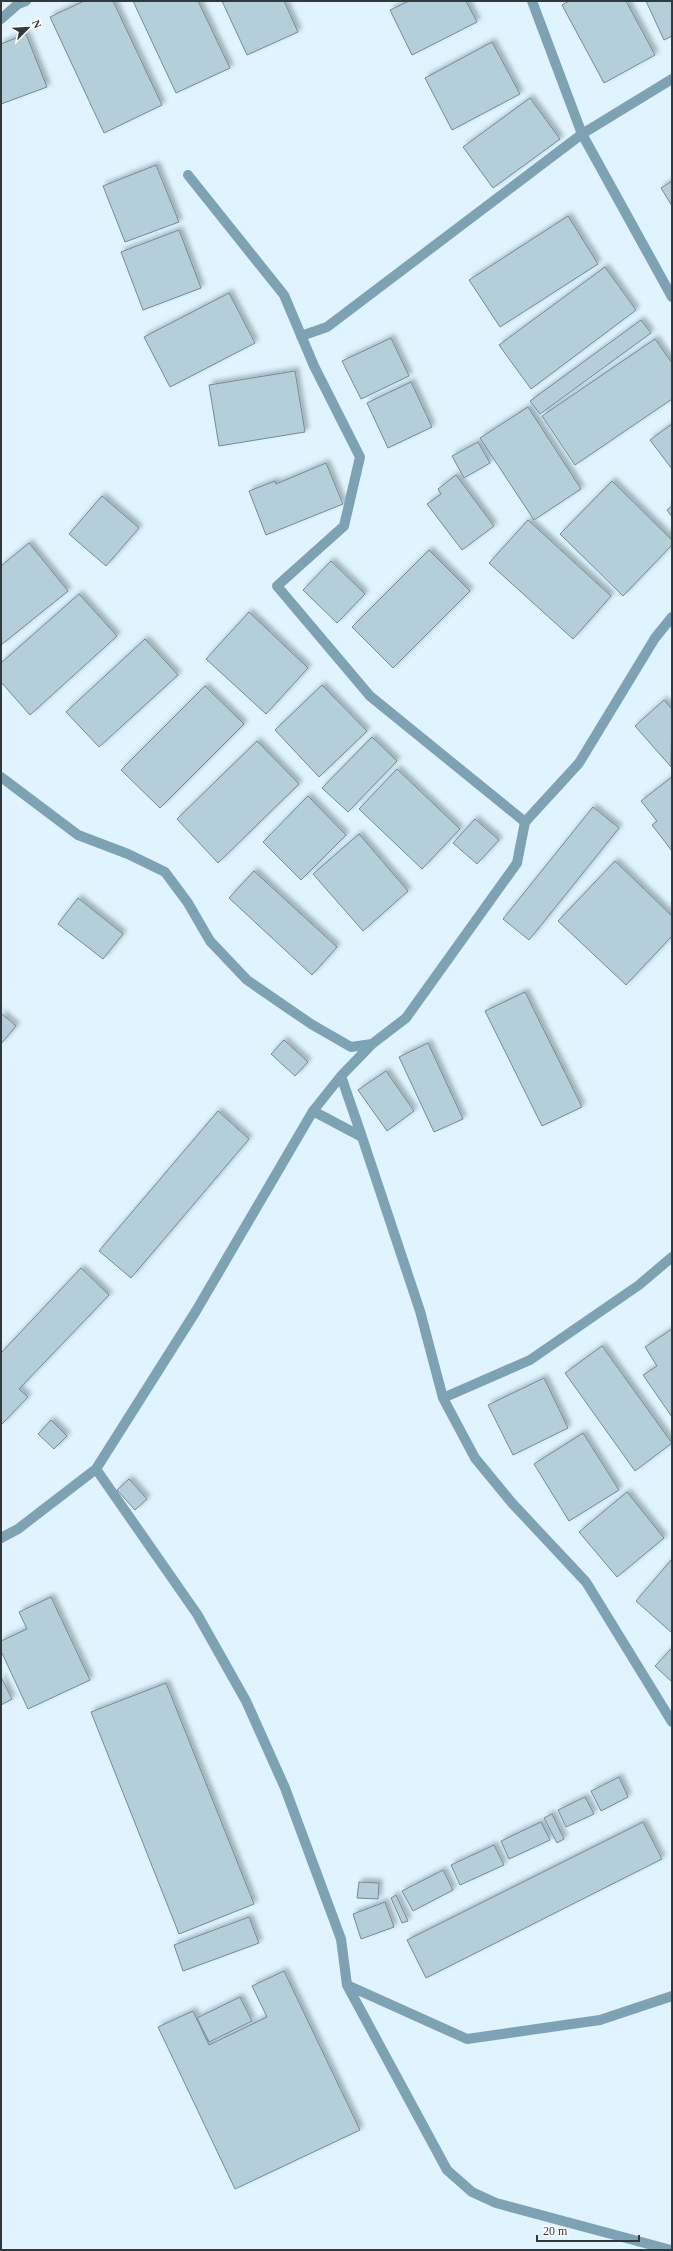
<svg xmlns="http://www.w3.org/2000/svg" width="673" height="2251" viewBox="0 0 673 2251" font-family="Georgia,serif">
  <defs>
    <filter id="shadow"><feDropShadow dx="3.5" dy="-3.5" stdDeviation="2" flood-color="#0004"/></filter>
  </defs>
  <rect width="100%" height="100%" fill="#dff4fe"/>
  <!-- building -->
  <path fill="#b4ceda" stroke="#738b96" filter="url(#shadow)" d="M 84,1 L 113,1 L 162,105 L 104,133 L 50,17 Z
    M 133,1 L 198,1 L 230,68 L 176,93 Z
    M 222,1 L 284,1 L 298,32 L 247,55 Z
    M 409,1 L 466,1 L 477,22 L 412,55 L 390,10 Z
    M 569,1 L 626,1 L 655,55 L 604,83 L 562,5 Z
    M 646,1 L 672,1 L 672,36 L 664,40 Z
    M 26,34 L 47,87 L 1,104 L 1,44 Z
    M 492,42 L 520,94 L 452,130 L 425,78 Z
    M 530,98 L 560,139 L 493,188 L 463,147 Z
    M 156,165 L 179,222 L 125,242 L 103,186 Z
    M 672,181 L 672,206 L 661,188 Z
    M 568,216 L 598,264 L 500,327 L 469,280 Z
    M 179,230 L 201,288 L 143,310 L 121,252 Z
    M 605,267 L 636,310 L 531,389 L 499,345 Z
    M 229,293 L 255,343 L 170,387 L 144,337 Z
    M 641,320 L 651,333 L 540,414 L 530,401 Z
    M 391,338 L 409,376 L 361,399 L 342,361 Z
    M 655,339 L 672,363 L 672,399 L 575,465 L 542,416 Z
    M 295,371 L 305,432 L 219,446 L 209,385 Z
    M 411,382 L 432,427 L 388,448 L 367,403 Z
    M 528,407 L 581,489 L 534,520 L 480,438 Z
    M 672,424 L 672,469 L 650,440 Z
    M 478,442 L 490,463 L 464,478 L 452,456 Z
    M 326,463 L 343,504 L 266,535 L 249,491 L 275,481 L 276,484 Z
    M 456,475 L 494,526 L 462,550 L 427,504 L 441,494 L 438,489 Z
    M 612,481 L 672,540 L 672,545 L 623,596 L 560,534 Z
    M 102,496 L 139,528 L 106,566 L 69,534 Z
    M 672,506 L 672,517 L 667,510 Z
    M 528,520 L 611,596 L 573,639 L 489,563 Z
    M 29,543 L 68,591 L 1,645 L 1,566 Z
    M 429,550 L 470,591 L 393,668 L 352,627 Z
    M 331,561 L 365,594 L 337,623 L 303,590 Z
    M 79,594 L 117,636 L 30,715 L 1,682 L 1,663 Z
    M 249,612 L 308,668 L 266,714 L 206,659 Z
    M 145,639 L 178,675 L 99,747 L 66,712 Z
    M 322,685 L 367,731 L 319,777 L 275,730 Z
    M 205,686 L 244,724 L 160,808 L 121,770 Z
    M 664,700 L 672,709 L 671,767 L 635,726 Z
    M 372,737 L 397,761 L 348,812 L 322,788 Z
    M 257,741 L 299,784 L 218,863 L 177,819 Z
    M 397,769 L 460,829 L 422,869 L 359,809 Z
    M 672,777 L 672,851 L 652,825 L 657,821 L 641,801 Z
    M 308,796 L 346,835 L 301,880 L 263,842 Z
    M 593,807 L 619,828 L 529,940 L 503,919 Z
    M 475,819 L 499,840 L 477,864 L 453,843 Z
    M 359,834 L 408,891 L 363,931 L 313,874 Z
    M 615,861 L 672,916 L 672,936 L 626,985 L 558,921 Z
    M 254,871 L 337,947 L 312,975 L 229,898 Z
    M 78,898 L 123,934 L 103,959 L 58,924 Z
    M 525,992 L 582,1107 L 542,1126 L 485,1011 Z
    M 1,1013 L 16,1026 L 1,1044 Z
    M 284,1040 L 308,1062 L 295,1076 L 271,1054 Z
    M 428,1043 L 463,1119 L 434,1132 L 399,1057 Z
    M 386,1071 L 414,1111 L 387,1131 L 358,1090 Z
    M 218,1111 L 249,1139 L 131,1278 L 99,1251 Z
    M 81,1268 L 109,1295 L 19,1389 L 28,1397 L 1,1425 L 1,1353 Z
    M 672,1329 L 672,1417 L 643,1375 L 657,1366 L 645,1347 Z
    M 602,1346 L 672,1443 L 635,1471 L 565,1373 Z
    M 544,1378 L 568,1428 L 513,1455 L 488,1405 Z
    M 51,1420 L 67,1436 L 54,1449 L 38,1434 Z
    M 583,1433 L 619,1490 L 569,1521 L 534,1464 Z
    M 129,1479 L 147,1499 L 135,1510 L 117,1490 Z
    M 627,1492 L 664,1538 L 617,1577 L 579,1532 Z
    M 672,1559 L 672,1633 L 636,1601 Z
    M 51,1597 L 90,1680 L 28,1709 L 1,1651 L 1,1641 L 27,1629 L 19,1612 Z
    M 672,1648 L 672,1682 L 655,1666 Z
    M 1,1677 L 12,1699 L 1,1705 Z
    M 166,1683 L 254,1904 L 179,1934 L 91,1712 Z
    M 619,1777 L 628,1797 L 601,1811 L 591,1791 Z
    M 585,1797 L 594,1814 L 566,1827 L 558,1810 Z
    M 552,1814 L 564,1839 L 557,1843 L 544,1818 Z
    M 541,1822 L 550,1840 L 509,1859 L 501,1841 Z
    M 643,1822 L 662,1859 L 426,1978 L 407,1940 Z
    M 494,1845 L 504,1865 L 460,1885 L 451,1865 Z
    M 443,1870 L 453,1890 L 413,1911 L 402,1891 Z
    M 359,1882 L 379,1883 L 378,1899 L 357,1898 Z
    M 396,1895 L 408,1921 L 402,1923 L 391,1898 Z
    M 385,1902 L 394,1927 L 361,1939 L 353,1914 Z
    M 249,1917 L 259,1943 L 183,1971 L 174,1945 Z
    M 284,1971 L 360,2130 L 235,2189 L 158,2027 L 193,2011 L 209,2045 L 267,2017 L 252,1986 Z
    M 240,1997 L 252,2021 L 209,2042 L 197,2018 Z"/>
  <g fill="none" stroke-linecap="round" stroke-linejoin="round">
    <!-- street -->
    <path stroke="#7da2b3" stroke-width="10" d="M 532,1 L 582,134 L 672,297
      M 1,19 L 18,4 L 26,1
      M 188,175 L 284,295 L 314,366 L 360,457 L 344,526 L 277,586 L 370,696 L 525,822
      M 301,336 L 327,327 L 582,134 L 672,79
      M 1,777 L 78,835 L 128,854 L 165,872 L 188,903 L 210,941 L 247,980 L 311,1024 L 351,1047 L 372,1044
      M 341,1076 L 362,1137
      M 313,1111 L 362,1137 L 420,1311 L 443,1398 L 475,1458 L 512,1503 L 586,1582 L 672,1722
      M 443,1398 L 530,1360 L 639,1285 L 672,1257
      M 96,1469 L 197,1614 L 246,1701 L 285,1788 L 341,1939 L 347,1985 L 467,2039 L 600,2020 L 672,1996
      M 1,1538 L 18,1529 L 96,1469 L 196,1311 L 313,1111 L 341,1076 L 372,1044 L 406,1018 L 517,863 L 525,822 L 579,763 L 655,638 L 672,617
      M 347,1985 L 447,2170 L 472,2192 L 496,2203 L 671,2250"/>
  </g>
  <!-- border -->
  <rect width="673" height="2251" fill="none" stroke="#2f3a3e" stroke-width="4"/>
  <!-- north arrow -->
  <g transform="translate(28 28) rotate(66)" stroke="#ffffff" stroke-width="3" paint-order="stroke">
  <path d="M0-3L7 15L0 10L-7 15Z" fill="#2f3a3e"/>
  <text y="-6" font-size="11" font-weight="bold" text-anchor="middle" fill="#2f3a3e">N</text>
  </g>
  <!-- scale -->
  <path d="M537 2235v6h102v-6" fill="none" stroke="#2f3a3e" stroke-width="2"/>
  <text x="543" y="2235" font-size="12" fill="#2f3a3e" stroke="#ffffff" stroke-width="3" paint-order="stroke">20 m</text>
</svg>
